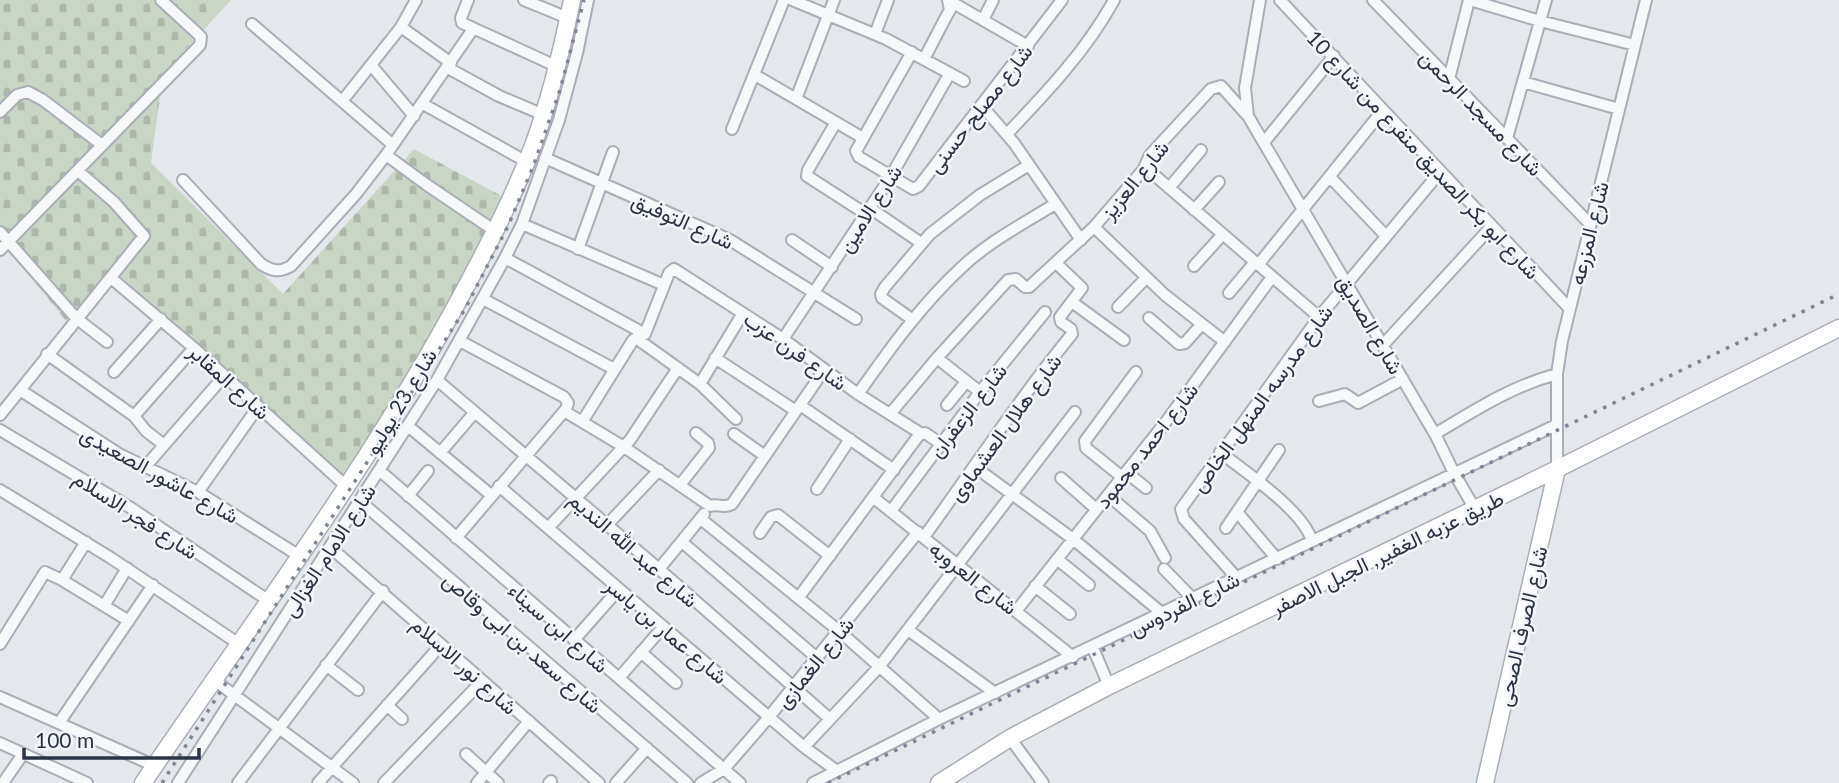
<svg xmlns="http://www.w3.org/2000/svg" width="1839" height="783" viewBox="0 0 1839 783" font-family="Lato,Vazirmatn,sans-serif">
  <defs>
    <pattern id="cemetery-stones" width="16" height="16" patternUnits="userSpaceOnUse" patternTransform="scale(1.75)"><rect width="16" height="16" fill="#c9d6c5"/><path d="M2 7V4a2 2 0 0 1 4 0v3zM10 15v-3a2 2 0 0 1 4 0v3z" fill="#adb8ab"/></pattern>
  </defs>
  <rect width="100%" height="100%" fill="#e4e7ec"/>
  <!-- cemetery -->
  <path fill="url(#cemetery-stones)" d="M 0,0 L 231,0 L 163,74 L 151,163 L 283,294 L 414,149 L 509,200 L 349,481 L 114,271 L 67,322 L 0,239 Z"/>
  <g fill="none" stroke-linecap="round" stroke-linejoin="round">
    <defs>
      <path id="street" d="M 468,0 L 461,18 L 462,23 L 558,67
        M 524,0 L 568,18
        M 792,0 L 886,39 L 964,81
        M 948,0 L 1028,46
        M 1260,0 L 1245,88 L 1248,116 L 1436,436 L 1454,473 L 1475,509
        M 1280,0 L 1569,308
        M 1373,0 L 1590,224
        M 1470,0 L 1540,21 L 1635,45
        M 983,20 L 993,0
        M 252,24 L 393,145
        M 401,27 L 451,63
        M 875,34 L 888,0
        M 912,52 L 856,151 L 859,157 L 913,189 L 919,186 L 1062,0
        M 924,59 L 947,15 L 950,10 L 948,0
        M 371,65 L 414,116
        M 448,68 L 499,96 L 544,115
        M 755,75 L 863,138
        M 1449,79 L 1469,0
        M 1523,82 L 1619,109
        M 796,99 L 834,0
        M 343,100 L 401,27 L 416,0
        M 423,104 L 527,162
        M 982,106 L 1014,143 L 1081,240
        M 0,112 L 17,95 L 28,92 L 43,100 L 102,145
        M 836,122 L 808,170 L 807,176 L 866,214
        M 732,129 L 784,0
        M 1007,134 C 1046,93 1087,50 1114,0
        M 1507,138 L 1546,0
        M 1265,141 L 1334,56
        M 386,155 L 427,185 L 495,231
        M 545,158 L 730,240 L 856,319
        M 1145,167 L 1319,317
        M 1330,177 L 1386,236
        M 183,180 L 261,264 C 272,271 279,273 291,266 L 356,194 L 386,155 L 473,29
        M 1169,188 L 1201,150
        M 870,208 L 921,243
        M 1194,210 L 1219,182
        M 522,224 L 664,285
        M 1094,227 L 1165,295 L 1225,342
        M 0,232 L 76,318 L 107,342
        M 792,240 L 832,267
        M 578,249 L 613,152
        M 0,250 L 200,45 L 201,37 L 197,33 L 161,0
        M 505,258 L 645,334
        M 1258,265 L 1383,110
        M 1194,266 L 1223,234
        M 111,278 L 194,348 L 347,487
        M 1229,293 L 1255,262
        M 483,299 L 614,369
        M 1072,302 L 1124,340
        M 1118,307 L 1146,278
        M 1149,318 L 1179,344 L 1185,343 L 1201,325
        M 913,320 L 882,298 L 881,294 L 885,287 L 930,234 L 980,195 L 1029,165
        M 636,338 L 700,384 L 736,419
        M 783,339 L 891,176 L 950,73
        M 1383,345 L 1492,226
        M 47,354 L 134,416 L 146,431 L 164,445
        M 715,358 L 796,411
        M 937,358 L 980,392
        M 114,372 L 161,319
        M 437,380 L 659,569 L 830,719
        M 700,384 L 743,313
        M 20,390 L 119,454 L 198,492 L 301,557
        M 858,394 C 889,350 921,305 961,268 C 988,242 1023,224 1055,204
        M 1319,401 L 1345,394 L 1358,403 L 1403,379
        M 800,405 L 894,470
        M 947,405 L 966,382
        M 564,411 L 624,447 L 710,506
        M 890,414 L 937,358 L 1008,280 L 1016,279 L 1025,287 L 1029,287 L 1094,227 L 1143,170 L 1150,155 L 1211,89 L 1221,86 L 1246,114
        M 0,415 L 144,236 L 114,202 L 78,171
        M 134,416 L 194,348
        M 582,422 L 633,340 L 645,334 L 669,273 L 674,269 L 783,339 L 858,394 L 920,433
        M 408,426 L 491,495
        M 0,430 L 131,508 L 269,601
        M 734,434 L 765,456
        M 1435,434 C 1475,410 1512,386 1557,374
        M 1220,452 C 1245,472 1303,510 1312,541
        M 440,453 L 475,412
        M 146,466 L 224,376
        M 975,467 L 1073,539 L 1163,614
        M 1557,469 L 1557,374 L 1562,341 L 1646,0
        M 379,470 L 740,783
        M 1126,472 L 1146,488
        M 1122,477 L 1086,448 L 1085,441 L 1136,372
        M 1061,478 L 1096,509
        M 680,485 L 709,448 L 708,443 L 696,433
        M 499,486 L 804,747 L 837,771
        M 817,489 L 850,439
        M 0,490 L 111,558 L 239,644
        M 198,492 L 258,407
        M 1108,495 L 1150,531 L 1165,558
        M 408,496 L 428,471
        M 874,498 L 1073,657
        M 360,501 L 687,783
        M 710,506 C 718,503 724,509 732,504 L 824,370
        M 891,511 L 980,392 L 1045,312
        M 1237,512 L 1277,559
        M 701,519 L 839,631 L 939,719
        M 607,525 L 659,470
        M 548,528 L 630,440 L 678,368
        M 1226,528 L 1279,450
        M 760,533 L 771,517 L 778,515 L 830,556
        M 924,537 C 973,469 1019,399 1072,334 L 1071,329 L 1061,322 L 1060,317 L 1082,288 L 1056,263
        M 456,538 L 566,409 L 568,403 L 564,397 L 460,341
        M 682,542 L 817,658
        M 330,547 L 599,783
        M 1057,559 L 1089,585
        M 659,569 L 704,514
        M 1164,569 L 1193,599
        M 1237,578 L 1184,519 L 1181,509 L 1319,317 L 1440,172
        M 62,580 L 86,542
        M 1035,586 L 1070,614
        M 799,597 L 919,435 L 925,433 L 940,443
        M 104,606 L 127,568
        M 1017,610 L 1168,419 L 1272,277
        M 908,630 L 995,693
        M 574,640 L 619,589
        M 0,644 L 45,572 L 62,580 L 129,621
        M 1093,648 L 1109,686
        M 641,652 L 676,683
        M 326,665 L 358,690
        M 619,678 L 663,627
        M 214,680 L 353,783
        M 0,697 L 155,766
        M 387,705 L 402,719
        M 59,723 L 153,585
        M 1010,738 L 1043,783
        M 0,743 L 87,783
        M 804,747 L 879,667 L 1075,412
        M 466,754 L 498,783
        M 3,783 L 23,754
        M 178,783 L 437,380 L 505,258 L 522,224 L 559,120 L 577,53 L 588,0
        M 238,783 L 383,591
        M 318,783 L 441,645
        M 384,783 L 482,681
        M 477,783 L 529,721
        M 549,783 L 551,781
        M 616,783 L 647,748
        M 701,783 L 724,769 L 769,717 L 918,532
        M 813,783 L 939,719 L 1556,425"/>
      <path id="secondary" d="M 143,783 C 252,622 369,468 461,296 C 488,246 514,196 534,143 C 551,96 562,49 572,0
        M 939,783 L 1010,738 L 1109,686 L 1557,469 L 1839,328
        M 1485,783 L 1557,469"/>
    </defs>
    <!-- street casing -->
    <use href="#street" stroke="#a9aeb7" stroke-width="14"/>
    <!-- secondary casing -->
    <use href="#secondary" stroke="#a9aeb7" stroke-width="19"/>
    <!-- street -->
    <use href="#street" stroke="#f7f8fa" stroke-width="10"/>
    <!-- secondary -->
    <use href="#secondary" stroke="#fff" stroke-width="16"/>
    <!-- rail -->
    <path stroke="#7d8696" stroke-width="3.5" stroke-dasharray="3.5 7" stroke-linecap="butt" d="M 162,783 L 465,309 L 508,226 L 533,167 L 560,90 L 584,0
      M 828,783 L 1839,294"/>
  </g>
  <g text-anchor="middle" dominant-baseline="central" stroke-width="5" stroke-linejoin="round" paint-order="stroke">
    <!-- street labels -->
    <g font-size="21" fill="#2b3445" stroke="#f4f6f9">
      <text transform="translate(979 108) rotate(-52)">شارع مصلح حسنى</text>
      <text transform="translate(1482 112) rotate(46)">شارع مسجد الرحمن</text>
      <text transform="translate(1424 154) rotate(47)">شارع ابو بكر الصديق منفرع من شارع 10</text>
      <text transform="translate(1134 179) rotate(-51)">شارع العزيز</text>
      <text transform="translate(869 208) rotate(-57)">شارع الامين</text>
      <text transform="translate(683 220) rotate(24)">شارع التوفيق</text>
      <text transform="translate(1588 233) rotate(-76)">شارع المزرعه</text>
      <text transform="translate(1371 324) rotate(60)">شارع الصديق</text>
      <text transform="translate(796 350) rotate(35)">شارع فرن عزب</text>
      <text transform="translate(230 381) rotate(42)">شارع المقابر</text>
      <text transform="translate(1261 398) rotate(-54)">شارع مدرسه المنهل الخاص</text>
      <text transform="translate(400 401) rotate(-59)">شارع 23 يوليو</text>
      <text transform="translate(967 410) rotate(-52)">شارع الزعفران</text>
      <text transform="translate(1004 427) rotate(-54)">شارع هلال العشماوى</text>
      <text transform="translate(1146 445) rotate(-52)">شارع احمد محمود</text>
      <text transform="translate(160 474) rotate(29)">شارع عاشور الصعيدى</text>
      <text transform="translate(136 514) rotate(33)">شارع فجر الاسلام</text>
      <text transform="translate(634 549) rotate(41)">شارع عبد الله النديم</text>
      <text transform="translate(328 550) rotate(-57)">شارع الامام الغزالى</text>
      <text transform="translate(1387 552) rotate(-26)">طريق عزبه الغفير, الجبل الاصفر</text>
      <text transform="translate(974 577) rotate(38)">شارع العروبه</text>
      <text transform="translate(1184 603) rotate(-26)">شارع الفردوس</text>
      <text transform="translate(1521 626) rotate(-77)">شارع الصرف الصحى</text>
      <text transform="translate(559 627) rotate(41)">شارع ابن سيناء</text>
      <text transform="translate(667 630) rotate(40)">شارع عمار بن ياسر</text>
      <text transform="translate(523 642) rotate(41)">شارع سعد بن ابى وقاص</text>
      <text transform="translate(814 662) rotate(-51)">شارع الغمازى</text>
      <text transform="translate(465 665) rotate(42)">شارع نور الاسلام</text>
    </g>
  </g>
  <!-- scale -->
  <path d="M24 748v10h175v-10" fill="none" stroke="#2b3445" stroke-width="3.5"/>
  <text x="35" y="748" font-size="21" fill="#2b3445" stroke="#f4f6f9" stroke-width="5" paint-order="stroke">100 m</text>
</svg>
